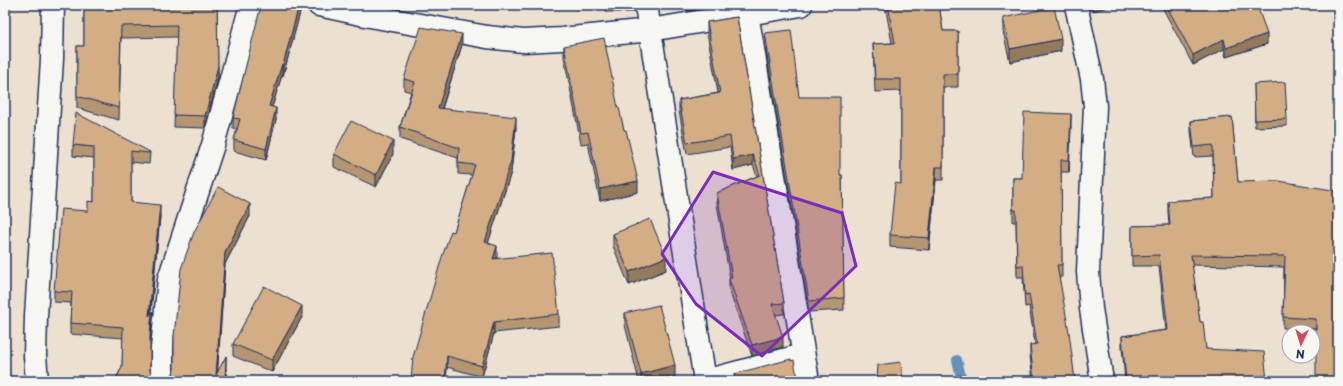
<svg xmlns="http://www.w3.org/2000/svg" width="1343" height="386" viewBox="0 0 1343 386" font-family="'Playpen Sans',sans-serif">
  <rect width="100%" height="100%" fill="#ece0d1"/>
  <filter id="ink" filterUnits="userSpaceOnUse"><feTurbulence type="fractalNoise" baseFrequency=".025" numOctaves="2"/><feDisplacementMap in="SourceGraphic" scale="8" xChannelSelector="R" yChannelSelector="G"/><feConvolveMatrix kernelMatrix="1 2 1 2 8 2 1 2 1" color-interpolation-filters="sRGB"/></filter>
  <g filter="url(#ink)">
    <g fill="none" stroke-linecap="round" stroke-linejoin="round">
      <!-- stream -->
      <path stroke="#6690ba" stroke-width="10" d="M 957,360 L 962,381"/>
      <defs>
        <path id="minor" d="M 319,5 L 370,16 L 487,37 L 523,41 L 562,39 L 650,30 L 801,5
          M 646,5 L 705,381 L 703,381
          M 1076,5 L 1092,79 L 1095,106 L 1088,272 L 1091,309 L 1102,381
          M 747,13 L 808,381
          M 162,381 L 162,348 L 169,279 L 213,145 L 251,5
          M 705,381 L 803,355"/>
        <path id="tertiary" d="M 37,381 L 35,356 L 36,316 L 52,59 L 53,5"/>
      </defs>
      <!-- minor casing -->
      <use href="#minor" stroke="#1b2f5e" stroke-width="25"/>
      <!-- tertiary casing -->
      <use href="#tertiary" stroke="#1b2f5e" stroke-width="25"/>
      <!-- minor -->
      <use href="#minor" stroke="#f6f6f2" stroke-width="22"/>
      <!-- tertiary -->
      <use href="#tertiary" stroke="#f6f6f2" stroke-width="22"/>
    </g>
    <!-- wall -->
    <path fill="#b59672" stroke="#1b2f5e" d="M 5,5 L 10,5 L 10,14 L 6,15 L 7,57 L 9,89 L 6,182 L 5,181 Z
      M 84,5 L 217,5 L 218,78 L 205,128 L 174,127 L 177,37 L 121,38 L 119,120 L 77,108 L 77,46 L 84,46 Z
      M 302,5 L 283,76 L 282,75 L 272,107 L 276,119 L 266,160 L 234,151 L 234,140 L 237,129 L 233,129 L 233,118 Z
      M 521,5 L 544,5 L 521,6 Z
      M 605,5 L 634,5 L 634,12 L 606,12 Z
      M 686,5 L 724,5 L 687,11 Z
      M 885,5 L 939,5 L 943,31 L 958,31 L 958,87 L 943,87 L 943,180 L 936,180 L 929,250 L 890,247 L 890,235 L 901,184 L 901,91 L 875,92 L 873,44 L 892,43 Z
      M 1090,5 L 1117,5 L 1092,11 Z
      M 1161,5 L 1257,5 L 1267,44 L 1226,57 L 1224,49 L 1193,65 Z
      M 737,17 L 784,303 L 784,314 L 775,315 L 783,347 L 752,356 L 729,290 L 729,279 L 730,279 L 717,204 L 717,193 L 757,176 L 753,165 L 733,170 L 730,147 L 687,154 L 679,111 L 679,100 L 718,93 L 707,33 L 707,22 Z
      M 1003,18 L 1061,51 L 1010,62 L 1003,31 Z
      M 765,33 L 840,175 L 842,175 L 844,310 L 809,312 L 765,44 Z
      M 462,45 L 442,109 L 516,128 L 511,172 L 488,243 L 497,257 L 497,259 L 559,314 L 559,326 L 494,333 L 482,377 L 447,367 L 446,381 L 411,381 L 454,232 L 472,175 L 458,174 L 458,158 L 400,139 L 400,127 L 411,92 L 404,90 L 404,79 Z
      M 564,46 L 618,108 L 624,130 L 638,192 L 600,201 L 588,143 L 581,144 L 564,57 Z
      M 1254,84 L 1287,119 L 1287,126 L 1255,127 Z
      M 1232,117 L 1238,182 L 1338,191 L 1316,329 L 1283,328 L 1284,267 L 1192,265 L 1200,322 L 1206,349 L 1267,381 L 1125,381 L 1122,346 L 1122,336 L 1166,330 L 1159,266 L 1132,266 L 1132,226 L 1169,225 L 1168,212 L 1168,201 L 1214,198 L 1213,156 L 1194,157 L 1191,131 L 1191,121 Z
      M 1071,126 L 1069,172 L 1061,172 L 1062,277 L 1059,277 L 1075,381 L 1033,381 L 1030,356 L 1030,345 L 1035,344 L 1029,306 L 1025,307 L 1023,277 L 1017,277 L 1016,222 L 1013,222 L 1013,178 L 1022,178 Z
      M 73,145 L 150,152 L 149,164 L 131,162 L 131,202 L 160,216 L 151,313 L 152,322 L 150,348 L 150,370 L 151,376 L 155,380 L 155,381 L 116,381 L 116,379 L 122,367 L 123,338 L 70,334 L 70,323 L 71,303 L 54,302 L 54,291 L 88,211 L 94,202 L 94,158 L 73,156 Z
      M 334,154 L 393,154 L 376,187 L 334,167 Z
      M 250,216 L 225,264 L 217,374 L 226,369 L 226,381 L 169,381 L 169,379 L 173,375 L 174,369 L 174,336 Z
      M 613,234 L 666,270 L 629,285 L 613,246 Z
      M 625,313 L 675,377 L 661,381 L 639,381 L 625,325 Z
      M 302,317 L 272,372 L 233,356 L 233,344 Z"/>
    <!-- shaded-wall -->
    <path fill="#947a5d" stroke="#1b2f5e" d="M 299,5 L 302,5 L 283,76 L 283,65 Z
      M 1092,5 L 1117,5 L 1092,11 Z
      M 462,34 L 462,45 L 438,120 L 438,108 Z
      M 1267,34 L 1267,44 L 1226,57 L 1226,48 Z
      M 1061,39 L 1061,51 L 1010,62 L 1010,49 Z
      M 1224,39 L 1224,49 L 1193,65 L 1193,55 Z
      M 282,64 L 282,75 L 269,117 L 269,106 Z
      M 218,66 L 218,78 L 205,128 L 205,116 Z
      M 9,77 L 9,89 L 6,182 L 6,170 Z
      M 276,108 L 276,119 L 266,160 L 266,149 Z
      M 1071,114 L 1071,126 L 1069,172 L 1069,160 Z
      M 516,117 L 516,128 L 511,172 L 485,253 L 485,242 Z
      M 393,141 L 393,154 L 376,187 L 376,175 Z
      M 753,155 L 753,165 L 733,170 L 733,159 Z
      M 936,167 L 936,180 L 929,250 L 929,238 Z
      M 638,181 L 638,192 L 600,201 L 600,189 Z
      M 250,204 L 250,216 L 225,264 L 217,381 L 216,375 L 225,252 Z
      M 160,205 L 160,216 L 149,327 L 149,316 Z
      M 497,246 L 497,257 L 493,270 L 493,259 Z
      M 666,257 L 666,270 L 629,285 L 629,272 Z
      M 302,306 L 302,317 L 272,372 L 272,360 Z
      M 152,311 L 152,322 L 150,348 L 150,337 Z
      M 494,322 L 494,333 L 482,377 L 482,366 Z
      M 783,337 L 783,347 L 752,356 L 752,345 Z
      M 226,356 L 226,381 L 225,381 Z
      M 447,356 L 447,367 L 446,381 L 445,381 Z
      M 675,365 L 675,377 L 661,381 L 641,381 L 641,374 Z"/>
    <!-- building -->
    <path fill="#d3ae85" stroke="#1b2f5e" d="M 5,5 L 6,5 L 7,57 L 8,57 L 9,77 L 6,170 L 5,170 Z
      M 84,5 L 217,5 L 218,66 L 205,116 L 174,115 L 177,25 L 121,26 L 119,108 L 77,96 L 77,46 L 84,46 Z
      M 261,5 L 299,5 L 283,65 L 282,64 L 269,106 L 276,108 L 266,149 L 234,140 L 240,119 L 233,118 Z
      M 888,5 L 939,5 L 943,31 L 958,31 L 958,74 L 943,74 L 943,167 L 936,167 L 929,238 L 890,235 L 895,183 L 901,184 L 901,79 L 875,79 L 873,44 L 895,43 Z
      M 1166,5 L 1257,5 L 1267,34 L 1226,48 L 1224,39 L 1193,55 Z
      M 1054,7 L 1061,39 L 1010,49 L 1003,18 Z
      M 737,17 L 784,303 L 772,304 L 783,337 L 752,345 L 729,279 L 732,278 L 717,193 L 760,175 L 753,155 L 733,159 L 730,136 L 687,143 L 679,100 L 720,93 L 707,22 Z
      M 421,27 L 462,34 L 438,108 L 516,117 L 511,161 L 485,242 L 497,246 L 493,259 L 552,253 L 559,314 L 494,322 L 482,366 L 447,356 L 445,381 L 411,381 L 413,357 L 442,257 L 451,231 L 454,232 L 475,165 L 458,163 L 459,148 L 400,127 L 415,82 L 404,79 Z
      M 791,30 L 799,97 L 840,97 L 840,175 L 842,175 L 844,298 L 809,301 L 765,33 Z
      M 604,38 L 618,108 L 619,108 L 624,130 L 626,130 L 638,181 L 600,189 L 588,132 L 581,133 L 564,46 Z
      M 1285,82 L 1287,119 L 1255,120 L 1254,84 Z
      M 1024,112 L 1071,114 L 1069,160 L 1061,160 L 1062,265 L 1057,265 L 1069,332 L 1075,381 L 1034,381 L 1030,345 L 1037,344 L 1029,294 L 1025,295 L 1023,265 L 1017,266 L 1016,210 L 1013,210 L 1013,178 L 1022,178 Z
      M 76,113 L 150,152 L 149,153 L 131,151 L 131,202 L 160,205 L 149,316 L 152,311 L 150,337 L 150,370 L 151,376 L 155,380 L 144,380 L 143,381 L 122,381 L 122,379 L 116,379 L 122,367 L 123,327 L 70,323 L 72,292 L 54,291 L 61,209 L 88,211 L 88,201 L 94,202 L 94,147 L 73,145 Z
      M 1232,117 L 1238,182 L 1279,181 L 1338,191 L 1338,381 L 1316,381 L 1316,319 L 1283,317 L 1285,256 L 1191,255 L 1200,322 L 1203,322 L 1206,349 L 1264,352 L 1267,381 L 1126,381 L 1122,336 L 1168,330 L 1159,255 L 1132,256 L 1132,226 L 1170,225 L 1168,201 L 1214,198 L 1213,145 L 1194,147 L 1191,121 Z
      M 351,121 L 393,141 L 376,175 L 334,154 Z
      M 218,187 L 250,204 L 225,252 L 216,375 L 226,356 L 225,381 L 188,381 L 188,379 L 169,379 L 173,375 L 174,369 L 174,336 L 181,269 L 194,232 Z
      M 650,219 L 666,257 L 629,272 L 613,234 Z
      M 264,286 L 302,306 L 272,360 L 233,344 Z
      M 659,305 L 675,365 L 641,374 L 625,313 Z
      M 791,359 L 791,361 L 794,360 L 796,371 L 799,377 L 800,381 L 735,381 L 734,374 Z
      M 901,362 L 903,381 L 877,381 L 878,365 Z
      M 5,377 L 16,377 L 16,381 L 5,381 Z"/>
  </g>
  <!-- marked area -->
  <path fill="#7b2cbf" fill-opacity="0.2" stroke="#7b2cbf" stroke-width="3" stroke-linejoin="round" d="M 713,172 L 842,213 L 856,266 L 762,356 L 696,304 L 662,254 Z"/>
  <!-- margin -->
  <rect width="1343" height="386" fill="none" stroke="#f6f6f2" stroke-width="20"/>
  <rect x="10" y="10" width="1323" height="366" fill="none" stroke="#1b2f5e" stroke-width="1.5" filter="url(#ink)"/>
  <!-- north arrow -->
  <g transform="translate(1301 344) rotate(184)"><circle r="19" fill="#f6f6f2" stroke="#9ea6b7"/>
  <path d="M0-3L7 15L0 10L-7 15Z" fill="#d1495b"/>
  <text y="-6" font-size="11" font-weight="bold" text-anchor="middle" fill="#1b2f5e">N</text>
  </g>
</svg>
